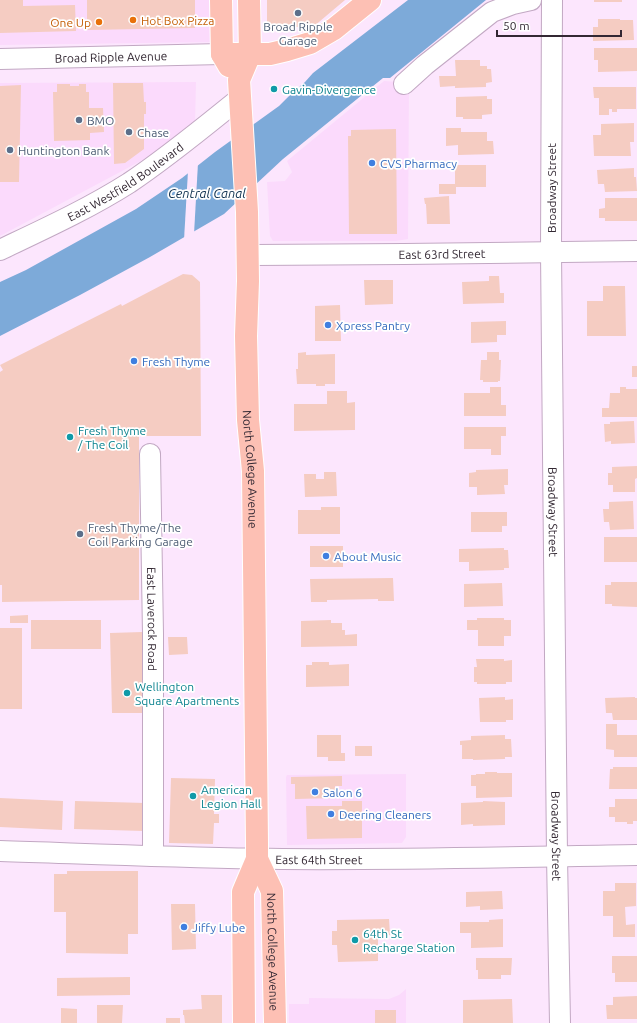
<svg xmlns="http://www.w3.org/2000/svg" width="637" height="1023" viewBox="0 0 637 1023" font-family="Ubuntu,sans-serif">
  <rect width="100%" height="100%" fill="#fce6fd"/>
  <!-- built -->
  <path fill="#fbdafc" d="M 0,0 L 215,0 L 215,42 L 0,45 Z
    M 384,81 L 409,83 L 408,239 L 396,241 L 273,241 L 270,236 L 267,182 L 285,181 L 292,172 L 287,161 Z
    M 196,82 L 195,124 L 152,155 L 0,236 L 0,83 Z
    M 406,774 L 406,837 L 402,843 L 287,845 L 286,777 L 287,775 Z
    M 406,989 L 406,1023 L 289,1023 L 289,1004 L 309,1004 L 309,998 L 389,999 L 399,995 Z"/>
  <!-- water -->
  <path fill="#7daad9" d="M 408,0 L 486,0 L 390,78 L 383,78 L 283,159 L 224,214 L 150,257 L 80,295 L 0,336 L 0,282 L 26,270 L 136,209 L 182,178 L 215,152 L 279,106 L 291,94 L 305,82 L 313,73 Z"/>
  <!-- pier -->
  <path fill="#fce6fd" d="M 198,163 L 194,234 L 184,240 L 188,171 Z"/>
  <!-- building -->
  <path fill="#f5ccc2" d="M 0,0 L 23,0 L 23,6 L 75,5 L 76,31 L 0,33 Z
    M 87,0 L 195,0 L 195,28 L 87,30 Z
    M 267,0 L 345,0 L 313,27 L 267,27 Z
    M 594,0 L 622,0 L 622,2 L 594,2 Z
    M 598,19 L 620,19 L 620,20 L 633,20 L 634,40 L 593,41 L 593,27 L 598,27 Z
    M 594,48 L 637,48 L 637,71 L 598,72 L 598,60 L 594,60 Z
    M 455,60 L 480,60 L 480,66 L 487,66 L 487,69 L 491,69 L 492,82 L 486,83 L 486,87 L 455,88 L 455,86 L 440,87 L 439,76 L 456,76 Z
    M 113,83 L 143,83 L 144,102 L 146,102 L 146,114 L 144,114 L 144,149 L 125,163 L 114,164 Z
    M 57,84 L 70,84 L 70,86 L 79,86 L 79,84 L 86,84 L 86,92 L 89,92 L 89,108 L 103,108 L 104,132 L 90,133 L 90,140 L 54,141 L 53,92 L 57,92 Z
    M 21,85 L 19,182 L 0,182 L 0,86 Z
    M 593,87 L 636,87 L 636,109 L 617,109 L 617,112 L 612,112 L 612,109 L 609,109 L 609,115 L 599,115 L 599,98 L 594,98 Z
    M 487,96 L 487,99 L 492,99 L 492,114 L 482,115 L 482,119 L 463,119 L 463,117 L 456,117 L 456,97 Z
    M 634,123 L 634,142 L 630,142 L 631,156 L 594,156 L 593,135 L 601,135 L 601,124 Z
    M 446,128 L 461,128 L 461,132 L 487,132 L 487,141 L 493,141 L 494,154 L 458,155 L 458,145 L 446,146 Z
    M 396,129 L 397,234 L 349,234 L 348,136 L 351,136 L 351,130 Z
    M 455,165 L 486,165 L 486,187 L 456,187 L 456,194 L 439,194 L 439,184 L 455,184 Z
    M 634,168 L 634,177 L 636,177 L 637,191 L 605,192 L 604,184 L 598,184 L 597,170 Z
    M 449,196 L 450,224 L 427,224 L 426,204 L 425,204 L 424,198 Z
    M 605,198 L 637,198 L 637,221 L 605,221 L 605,218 L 599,218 L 599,209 L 605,208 Z
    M 183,274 L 192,275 L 200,282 L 201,436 L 139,436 L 139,600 L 2,602 L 2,585 L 0,585 L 0,372 L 3,370 L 0,365 L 121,304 L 122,306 Z
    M 489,276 L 499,276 L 500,293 L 504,293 L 504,303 L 463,304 L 462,282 L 489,281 Z
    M 364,280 L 393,280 L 393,304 L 365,305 Z
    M 603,286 L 625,286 L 626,336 L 587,336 L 587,301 L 603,301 Z
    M 340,305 L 341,341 L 315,341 L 315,306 Z
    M 506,321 L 506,335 L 497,335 L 497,342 L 471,343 L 471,322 Z
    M 306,352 L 306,355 L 335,354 L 335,384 L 325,384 L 325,386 L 316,386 L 316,384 L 297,384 L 296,369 L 298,369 L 298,353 Z
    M 487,352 L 499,352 L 499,360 L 501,360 L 500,381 L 498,381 L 498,382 L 483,382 L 483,380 L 480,380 L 481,360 L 487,360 Z
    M 632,366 L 637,366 L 637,377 L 632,377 Z
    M 490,387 L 501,387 L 501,405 L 506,405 L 506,416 L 464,416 L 464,393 L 490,393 Z
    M 620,387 L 626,387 L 626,389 L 637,389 L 637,417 L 602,417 L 602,408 L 609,408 L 610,393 L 620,393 Z
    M 327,391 L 347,391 L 347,403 L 355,402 L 355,430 L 294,431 L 294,404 L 327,404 Z
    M 634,421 L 635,443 L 611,444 L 611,441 L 605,442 L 604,424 L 610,424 L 610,422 Z
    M 464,427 L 506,427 L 506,436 L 501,436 L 501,455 L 491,455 L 491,449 L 464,449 Z
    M 637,466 L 637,478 L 635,479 L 635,492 L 613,492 L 613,485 L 608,485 L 608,473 L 612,473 L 612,467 Z
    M 508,469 L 508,485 L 504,485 L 505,494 L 477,495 L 477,487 L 469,487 L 469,473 L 476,472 L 476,470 Z
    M 324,472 L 336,472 L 337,496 L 305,497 L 304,474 L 316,474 L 316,479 L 324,479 Z
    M 633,501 L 634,529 L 610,530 L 609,522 L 604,522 L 603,509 L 609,509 L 609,502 Z
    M 321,507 L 340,507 L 340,534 L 298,534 L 298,510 L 321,510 Z
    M 471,512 L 507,512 L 507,526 L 502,526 L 502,532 L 471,532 Z
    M 604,537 L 637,537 L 637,562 L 604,562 Z
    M 310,546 L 343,546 L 343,567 L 310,567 Z
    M 504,548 L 504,550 L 508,550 L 509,568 L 504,568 L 504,570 L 469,571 L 469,562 L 459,562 L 459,549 Z
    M 393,578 L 394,601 L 378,601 L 378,599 L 327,600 L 327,602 L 311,602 L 310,579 Z
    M 611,582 L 637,582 L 637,607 L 612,606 L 612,604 L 605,604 L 605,585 L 611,585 Z
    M 502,583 L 503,606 L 464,607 L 464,584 Z
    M 28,615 L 28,623 L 10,623 L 10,616 Z
    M 477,618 L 504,618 L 504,620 L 511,620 L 511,636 L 504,636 L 504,646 L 478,646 L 478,630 L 467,630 L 467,620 L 477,620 Z
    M 31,620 L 101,620 L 101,649 L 31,649 Z
    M 331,620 L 331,623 L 342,623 L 342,630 L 345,630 L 345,635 L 357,634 L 357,646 L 301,647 L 301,621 Z
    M 0,628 L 22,628 L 22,709 L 0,709 Z
    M 142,632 L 144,713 L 112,713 L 110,633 Z
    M 168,637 L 187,637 L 188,654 L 169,655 Z
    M 476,659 L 504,659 L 504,661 L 512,660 L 512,682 L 506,682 L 506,684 L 477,684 L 477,682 L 474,682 L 474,667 L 477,667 Z
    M 312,662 L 329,662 L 329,665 L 349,664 L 349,686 L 306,687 L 306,665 L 312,665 Z
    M 505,697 L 505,700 L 513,699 L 513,720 L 506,720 L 506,722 L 480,722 L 479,698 Z
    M 635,697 L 635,698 L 637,698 L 637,720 L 613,720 L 612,713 L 606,713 L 605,698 Z
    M 606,724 L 617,724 L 617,735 L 637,735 L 637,757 L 614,757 L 614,750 L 606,749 Z
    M 317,735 L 341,735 L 341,753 L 345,753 L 345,761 L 328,761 L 328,757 L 317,757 Z
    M 505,735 L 505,739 L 511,739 L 512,757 L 505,757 L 505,759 L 473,760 L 473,759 L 462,759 L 462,745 L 460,745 L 460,741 L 471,740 L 471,736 Z
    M 355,746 L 372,746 L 372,756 L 355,756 Z
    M 613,767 L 637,767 L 637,789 L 609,789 L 610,769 L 613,769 Z
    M 485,772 L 497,772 L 497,773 L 512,773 L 512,797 L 476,798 L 476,786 L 471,786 L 471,775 L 476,775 L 476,774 L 485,774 Z
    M 342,776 L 342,786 L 335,786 L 336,798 L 295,799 L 295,784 L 291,784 L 291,777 Z
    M 171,778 L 215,779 L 214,814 L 219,814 L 219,823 L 214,823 L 213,844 L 169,843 Z
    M 0,798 L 63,801 L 62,830 L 0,827 Z
    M 615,799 L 637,799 L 637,821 L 633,821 L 633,824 L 627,824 L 627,822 L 615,822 L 615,817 L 609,817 L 609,807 L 615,807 Z
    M 75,801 L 145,803 L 144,831 L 74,829 Z
    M 342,801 L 362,801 L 362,838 L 307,839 L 306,806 L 342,806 Z
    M 483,801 L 505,802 L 505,825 L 473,826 L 473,824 L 461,825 L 461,803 L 483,802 Z
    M 67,871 L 138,871 L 138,934 L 128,934 L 128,954 L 66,953 L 66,912 L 54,912 L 54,874 L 67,874 Z
    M 615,883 L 636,883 L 636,906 L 625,907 L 626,925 L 635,924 L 635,937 L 613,937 L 613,916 L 603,916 L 603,891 L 615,891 Z
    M 502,891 L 503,909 L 480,910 L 480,906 L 466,907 L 466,892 Z
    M 171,904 L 195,904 L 196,949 L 172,950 Z
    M 389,919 L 390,935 L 378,935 L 378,961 L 338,962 L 337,945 L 332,945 L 332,931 L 337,931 L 337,920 Z
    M 503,919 L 503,947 L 471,948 L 471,933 L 460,933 L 460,922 L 489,922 L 489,920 Z
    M 612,956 L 637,956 L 637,982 L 615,982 L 615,973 L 612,973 Z
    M 476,958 L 512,958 L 511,975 L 501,975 L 501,979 L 478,979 L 478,970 L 476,970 Z
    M 130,977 L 130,995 L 57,996 L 57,978 Z
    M 201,995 L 222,995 L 222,1023 L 185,1023 L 184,1015 L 183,1015 L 183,1010 L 202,1009 Z
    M 637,996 L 637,1019 L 607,1019 L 606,1005 L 613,1005 L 613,997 Z
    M 512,999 L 513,1023 L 463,1023 L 463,1000 Z
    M 97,1005 L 123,1005 L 122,1023 L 97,1023 Z
    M 61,1008 L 77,1009 L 77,1023 L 61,1023 Z
    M 375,1010 L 396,1010 L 396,1023 L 375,1023 Z
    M 166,1018 L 180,1018 L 180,1023 L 166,1023 Z"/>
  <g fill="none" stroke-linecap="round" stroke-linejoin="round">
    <defs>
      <g id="minor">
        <path id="s1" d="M 552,0 L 551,252 L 557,856 L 560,1023"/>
        <path id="s2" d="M 0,59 L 222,54"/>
        <path d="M 404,84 L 425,65 L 492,12 L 513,4 L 531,0"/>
        <path id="s3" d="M 0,250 C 44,229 88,209 129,183 C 168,157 204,127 240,98"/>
        <path id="s4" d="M 247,255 L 404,254 L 637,251"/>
        <path id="s5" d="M 150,454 L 153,634 L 153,856"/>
        <path id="s6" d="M 0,851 C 94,854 188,858 282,859 C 400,860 519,857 637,855"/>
      </g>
      <g id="major">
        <path d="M 221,0 L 222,54 L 229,66"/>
        <path id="s7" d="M 249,0 L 250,54 L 239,80 L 247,212 L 248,281 L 246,336 L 248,420 L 253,471 L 257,843 L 257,859 L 272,891 L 275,1023"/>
        <path d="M 222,54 L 270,54 L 287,50 L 310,43 L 334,29 L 370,0"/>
        <path d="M 244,1023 L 243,892 L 257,859"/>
      </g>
    </defs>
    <!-- minor casing -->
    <use href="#minor" stroke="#c2a8c3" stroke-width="22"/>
    <!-- major casing -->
    <use href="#major" stroke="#fff" stroke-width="24"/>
    <!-- minor -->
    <use href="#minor" stroke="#fff" stroke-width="20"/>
    <!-- major -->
    <use href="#major" stroke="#fdc0b4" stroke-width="22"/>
  </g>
  <!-- markers -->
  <g fill="#5c6f8a" stroke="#fff" stroke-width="1.5">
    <circle cx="298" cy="13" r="4"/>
    <circle cx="79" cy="120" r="4"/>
    <circle cx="129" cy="132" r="4"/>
    <circle cx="10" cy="150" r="4"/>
    <circle cx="80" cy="534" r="4"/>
  </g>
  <g fill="#e8710a" stroke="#fff" stroke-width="1.5">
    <circle cx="133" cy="20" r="4"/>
    <circle cx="99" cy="22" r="4"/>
  </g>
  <g fill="#0f9aa8" stroke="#fff" stroke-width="1.5">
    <circle cx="274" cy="89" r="4"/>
    <circle cx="70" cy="437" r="4"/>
    <circle cx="127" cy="693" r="4"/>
    <circle cx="193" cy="796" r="4"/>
    <circle cx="355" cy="940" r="4"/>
  </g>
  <g fill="#3f7fe0" stroke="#fff" stroke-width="1.5">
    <circle cx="372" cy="163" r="4"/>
    <circle cx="328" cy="325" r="4"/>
    <circle cx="134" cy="361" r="4"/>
    <circle cx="326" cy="556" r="4"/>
    <circle cx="315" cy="792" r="4"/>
    <circle cx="331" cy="814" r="4"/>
    <circle cx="184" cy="927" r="4"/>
  </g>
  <g text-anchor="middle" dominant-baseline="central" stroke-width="3.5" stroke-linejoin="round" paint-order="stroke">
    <!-- food labels -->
    <g font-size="12" fill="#c56008" stroke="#fff" text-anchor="start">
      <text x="141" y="20">Hot Box Pizza</text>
      <text x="91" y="22" text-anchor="end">One Up</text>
    </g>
    <!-- service labels -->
    <g font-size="12" fill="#4e5e75" stroke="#fff" text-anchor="start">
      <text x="298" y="26" text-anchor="middle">Broad Ripple<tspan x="298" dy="14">Garage</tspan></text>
      <text x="87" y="120">BMO</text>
      <text x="137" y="132">Chase</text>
      <text x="18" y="150">Huntington Bank</text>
      <text x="88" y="527">Fresh Thyme/The<tspan x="88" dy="14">Coil Parking Garage</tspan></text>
    </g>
    <!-- street labels -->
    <g font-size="12" fill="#332833" stroke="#fff">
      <text stroke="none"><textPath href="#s2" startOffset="111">Broad Ripple Avenue</textPath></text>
      <text stroke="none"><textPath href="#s3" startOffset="143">East Westfield Boulevard</textPath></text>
      <text transform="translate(551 188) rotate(-90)">Broadway Street</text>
      <text stroke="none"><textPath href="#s4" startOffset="195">East 63rd Street</textPath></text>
      <text stroke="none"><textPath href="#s7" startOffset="472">North College Avenue</textPath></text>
      <text stroke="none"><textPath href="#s1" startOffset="512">Broadway Street</textPath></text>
      <text stroke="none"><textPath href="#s5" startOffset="165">East Laverock Road</textPath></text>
      <text stroke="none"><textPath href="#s1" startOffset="836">Broadway Street</textPath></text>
      <text stroke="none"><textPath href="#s6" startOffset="319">East 64th Street</textPath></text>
      <text stroke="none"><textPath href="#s7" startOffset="958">North College Avenue</textPath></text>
    </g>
    <!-- culture labels -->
    <g font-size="12" fill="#0d838f" stroke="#fff" text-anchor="start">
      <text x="282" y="89">Gavin-Divergence</text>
      <text x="78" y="430">Fresh Thyme<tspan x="78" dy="14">/ The Coil</tspan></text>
      <text x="135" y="686">Wellington<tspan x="135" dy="14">Square Apartments</tspan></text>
      <text x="201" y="789">American<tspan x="201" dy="14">Legion Hall</tspan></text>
      <text x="363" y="933">64th St<tspan x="363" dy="14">Recharge Station</tspan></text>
    </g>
    <!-- shop labels -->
    <g font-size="12" fill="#366cbe" stroke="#fff" text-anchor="start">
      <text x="380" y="163">CVS Pharmacy</text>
      <text x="336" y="325">Xpress Pantry</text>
      <text x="142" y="361">Fresh Thyme</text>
      <text x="334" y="556">About Music</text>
      <text x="323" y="792">Salon 6</text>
      <text x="339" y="814">Deering Cleaners</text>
      <text x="192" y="927">Jiffy Lube</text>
    </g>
    <!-- water labels -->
    <g font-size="13" font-style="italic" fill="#0d2f4e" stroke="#fff">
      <text x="207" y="193">Central Canal</text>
    </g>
  </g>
  <!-- scale -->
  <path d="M497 30v6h124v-6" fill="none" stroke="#332833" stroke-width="2"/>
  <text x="503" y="30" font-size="12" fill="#332833" stroke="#ffffff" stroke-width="3" paint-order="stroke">50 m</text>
</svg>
